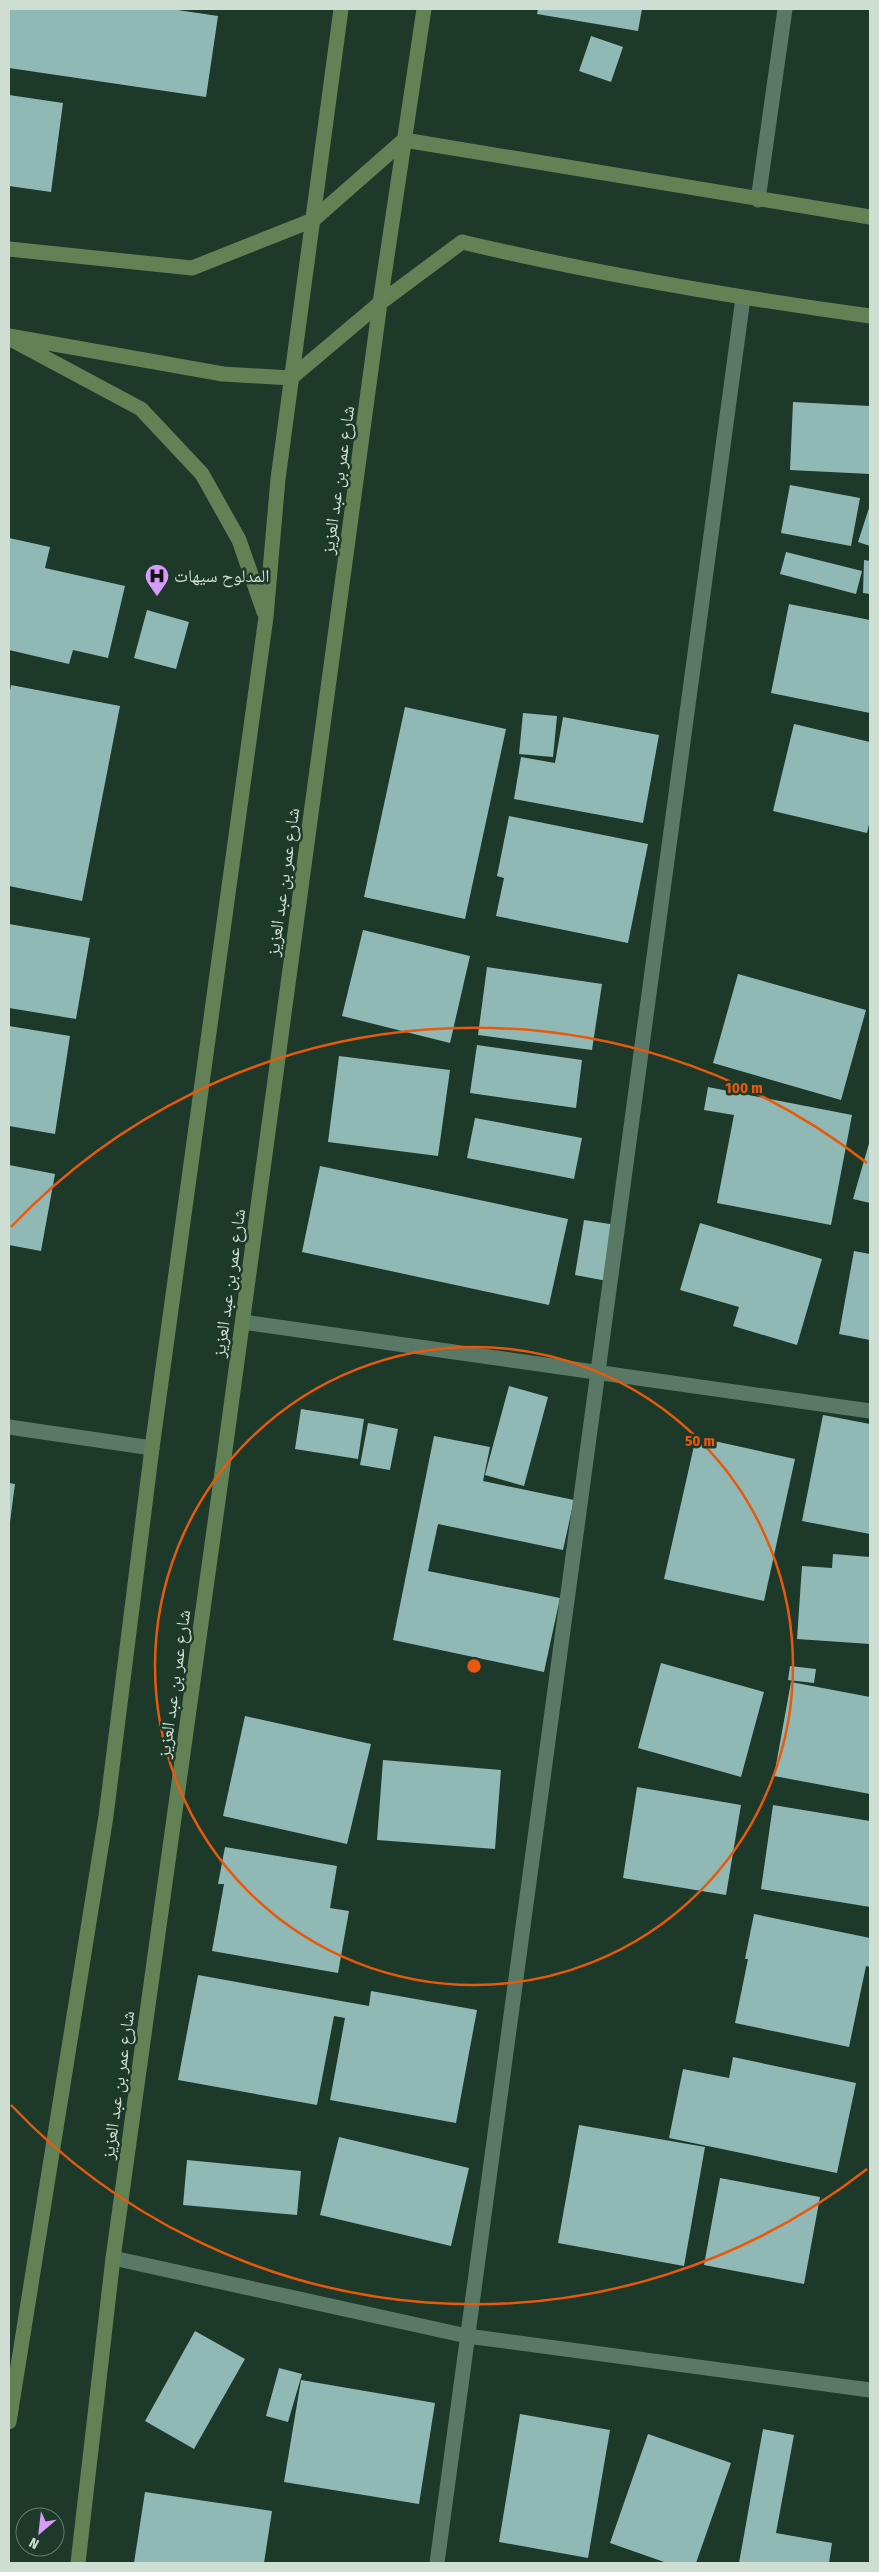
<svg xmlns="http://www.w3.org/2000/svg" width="879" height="2572" viewBox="0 0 879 2572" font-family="'Fira Sans Condensed','Noto Naskh Arabic',sans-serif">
  <rect width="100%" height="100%" fill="#1d3929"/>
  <!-- building -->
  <path fill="#90b9b5" d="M 9,9 L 171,9 L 218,16 L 206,97 L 9,68 Z
    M 538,9 L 642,9 L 638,31 L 537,14 Z
    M 591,36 L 623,47 L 611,82 L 579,71 Z
    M 9,95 L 63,103 L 51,192 L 9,186 Z
    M 793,402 L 870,406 L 870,474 L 790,470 Z
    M 790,485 L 860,498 L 851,546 L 781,533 Z
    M 870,505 L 870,546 L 858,542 Z
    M 9,538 L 50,547 L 45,568 L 125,586 L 108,658 L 73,650 L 69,664 L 9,650 Z
    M 786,552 L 862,571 L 856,594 L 780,574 Z
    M 864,560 L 870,561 L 870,594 L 863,593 Z
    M 789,604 L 870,620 L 870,713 L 771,693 Z
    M 147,610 L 189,622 L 176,669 L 134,658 Z
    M 11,685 L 120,706 L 82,901 L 9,886 L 9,696 Z
    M 405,707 L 506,729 L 465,919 L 364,897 Z
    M 523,713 L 557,716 L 553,757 L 519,754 Z
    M 563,717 L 659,735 L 643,823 L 514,799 L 521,757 L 555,763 Z
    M 794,724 L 870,742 L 870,820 L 867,833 L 773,811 Z
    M 509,816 L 648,844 L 628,943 L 496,916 L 504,878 L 497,876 Z
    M 9,924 L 90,938 L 76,1019 L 9,1008 Z
    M 363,930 L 470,956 L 450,1043 L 342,1016 Z
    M 487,967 L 602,984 L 592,1050 L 478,1035 Z
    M 738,974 L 866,1010 L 841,1100 L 713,1063 Z
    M 9,1026 L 70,1036 L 55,1134 L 9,1126 Z
    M 477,1045 L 582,1060 L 576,1108 L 470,1093 Z
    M 339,1056 L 450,1070 L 438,1156 L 328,1142 Z
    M 708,1087 L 852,1115 L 831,1225 L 717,1203 L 734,1115 L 704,1110 Z
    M 475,1118 L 582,1138 L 574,1179 L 467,1158 Z
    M 870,1140 L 870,1203 L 853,1199 Z
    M 9,1165 L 55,1174 L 41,1251 L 9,1245 Z
    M 320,1166 L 568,1219 L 549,1305 L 302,1252 Z
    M 584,1220 L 616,1225 L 607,1281 L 575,1275 Z
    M 700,1223 L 822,1259 L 797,1345 L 733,1326 L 739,1307 L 680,1290 Z
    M 854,1251 L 870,1254 L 870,1340 L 839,1334 Z
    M 509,1386 L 548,1397 L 524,1486 L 485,1475 Z
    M 301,1409 L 364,1419 L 358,1459 L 295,1449 Z
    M 823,1415 L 870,1424 L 870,1534 L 802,1521 Z
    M 368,1423 L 398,1429 L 390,1470 L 360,1465 Z
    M 434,1436 L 490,1447 L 483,1481 L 574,1500 L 563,1550 L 438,1524 L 428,1571 L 560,1598 L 544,1672 L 393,1640 Z
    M 696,1437 L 795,1459 L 764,1601 L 664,1579 Z
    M 9,1483 L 15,1484 L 10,1522 L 9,1521 Z
    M 833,1554 L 870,1557 L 870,1644 L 797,1639 L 802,1566 L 832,1568 Z
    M 661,1663 L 764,1692 L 741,1777 L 638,1748 Z
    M 790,1666 L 816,1669 L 814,1683 L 788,1680 Z
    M 791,1682 L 870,1697 L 870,1794 L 774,1776 Z
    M 245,1716 L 371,1744 L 347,1844 L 223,1816 Z
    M 383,1760 L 501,1770 L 495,1849 L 377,1840 Z
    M 637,1787 L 741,1805 L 726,1895 L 623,1878 Z
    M 773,1805 L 870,1821 L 870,1907 L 761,1889 Z
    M 225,1847 L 337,1866 L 330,1908 L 349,1911 L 338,1973 L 212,1951 L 224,1884 L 218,1884 Z
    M 754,1914 L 870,1938 L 870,1967 L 866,1966 L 849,2047 L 735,2023 L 748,1959 L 745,1959 Z
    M 198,1975 L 369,2006 L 371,1991 L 477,2010 L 456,2123 L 330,2100 L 345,2018 L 334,2016 L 317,2105 L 178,2080 Z
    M 733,2057 L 856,2083 L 837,2173 L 669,2138 L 683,2069 L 729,2078 Z
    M 579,2125 L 705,2147 L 684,2266 L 558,2243 Z
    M 339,2137 L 469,2168 L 451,2246 L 320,2215 Z
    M 187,2160 L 301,2171 L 297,2215 L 183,2205 Z
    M 720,2178 L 820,2197 L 804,2284 L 704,2265 Z
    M 195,2331 L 245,2359 L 194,2449 L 145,2421 Z
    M 279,2368 L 302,2374 L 288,2422 L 266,2416 Z
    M 301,2380 L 435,2403 L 419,2504 L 284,2482 Z
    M 520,2414 L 610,2430 L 588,2558 L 499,2542 Z
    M 763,2429 L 794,2435 L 776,2533 L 832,2543 L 829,2563 L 739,2563 Z
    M 648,2434 L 731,2463 L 696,2563 L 667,2563 L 610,2543 Z
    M 145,2492 L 272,2511 L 264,2563 L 134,2563 Z"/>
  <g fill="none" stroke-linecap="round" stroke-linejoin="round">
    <!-- street -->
    <path stroke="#5a7866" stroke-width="15" d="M 758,200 L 785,9
      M 243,1322 L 870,1411
      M 9,1427 L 152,1448
      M 113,2258 L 467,2336 L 870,2390
      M 437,2563 L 743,298"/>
    <!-- secondary -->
    <path stroke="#628256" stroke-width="15" d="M 9,249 L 192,268 L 313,220 L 404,140 L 870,217
      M 9,336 L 223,374 L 291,378 L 380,303 L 462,242 C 597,274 733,297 870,316
      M 14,341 L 141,409 L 202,474 L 239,540 L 264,612
      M 9,2422 L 106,1816 L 152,1448 L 266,617 L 278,479 L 341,9
      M 78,2563 L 113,2258 L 224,1458 L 380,303 L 424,9"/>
  </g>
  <!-- distance rings -->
  <g fill="none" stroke="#e8590c" stroke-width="2.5">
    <circle cx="474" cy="1666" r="319"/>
    <path d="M867 2169A638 638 0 0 1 11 2105M11 1227A638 638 0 0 1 867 1163"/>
  </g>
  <!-- icons -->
  <defs>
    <symbol id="hospital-pin" viewBox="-11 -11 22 30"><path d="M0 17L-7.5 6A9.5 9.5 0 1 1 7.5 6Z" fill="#d79bf9" stroke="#1d3929"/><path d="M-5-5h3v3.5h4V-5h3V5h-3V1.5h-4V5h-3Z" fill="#111"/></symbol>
  </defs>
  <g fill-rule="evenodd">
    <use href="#hospital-pin" x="143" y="562" width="28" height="38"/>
  </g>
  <g text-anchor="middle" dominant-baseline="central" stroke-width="5" stroke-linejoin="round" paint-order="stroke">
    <!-- street labels -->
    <g font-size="18" fill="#ceded3" stroke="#1d3929">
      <text transform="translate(338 480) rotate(-82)">شارع عمر بن عبد العزيز</text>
      <text transform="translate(283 882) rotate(-82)">شارع عمر بن عبد العزيز</text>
      <text transform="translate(229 1283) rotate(-82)">شارع عمر بن عبد العزيز</text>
      <text transform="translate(174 1684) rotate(-82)">شارع عمر بن عبد العزيز</text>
      <text transform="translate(118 2085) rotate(-82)">شارع عمر بن عبد العزيز</text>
    </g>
    <!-- poi labels -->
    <g font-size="18" fill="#ceded3" stroke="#1d3929" text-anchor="start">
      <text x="174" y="576">المدلوح سيهات</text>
    </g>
  </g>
  <circle cx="474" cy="1666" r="8" fill="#e8590c" stroke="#1d3929" stroke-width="2.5"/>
  <g font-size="15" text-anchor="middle" font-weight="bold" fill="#e8590c" stroke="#1d3929" stroke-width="5" stroke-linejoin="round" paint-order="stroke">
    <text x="744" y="1093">100 m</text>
    <text x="700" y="1446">50 m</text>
  </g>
  <!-- border -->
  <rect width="879" height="2572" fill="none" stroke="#ceded3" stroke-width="20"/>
  <!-- north arrow -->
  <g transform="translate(40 2532) rotate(208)"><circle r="24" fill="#1d3929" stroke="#647b6d"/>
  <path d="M0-4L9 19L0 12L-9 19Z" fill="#d79bf9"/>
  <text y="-8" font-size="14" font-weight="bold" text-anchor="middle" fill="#ceded3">N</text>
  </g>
</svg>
